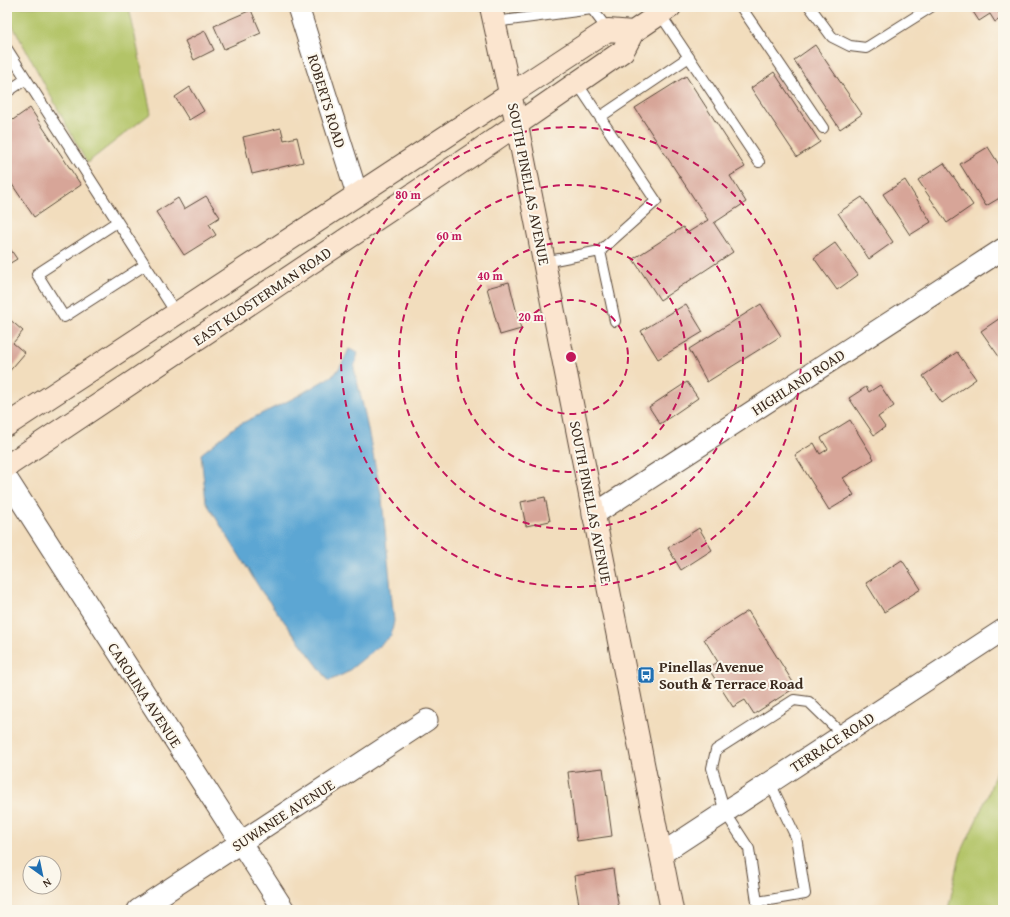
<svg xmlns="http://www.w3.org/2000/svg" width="1010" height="917" viewBox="0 0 1010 917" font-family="'Gentium Book Plus',serif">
  <rect width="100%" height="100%" fill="#fbf7ec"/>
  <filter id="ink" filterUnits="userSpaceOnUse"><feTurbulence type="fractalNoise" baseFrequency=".025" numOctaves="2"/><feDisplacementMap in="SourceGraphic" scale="8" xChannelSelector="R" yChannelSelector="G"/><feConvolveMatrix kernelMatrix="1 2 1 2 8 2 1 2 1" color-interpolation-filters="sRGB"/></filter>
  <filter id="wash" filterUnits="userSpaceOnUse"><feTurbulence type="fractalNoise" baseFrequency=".012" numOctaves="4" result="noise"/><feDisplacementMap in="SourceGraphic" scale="16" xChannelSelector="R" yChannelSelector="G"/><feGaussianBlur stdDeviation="0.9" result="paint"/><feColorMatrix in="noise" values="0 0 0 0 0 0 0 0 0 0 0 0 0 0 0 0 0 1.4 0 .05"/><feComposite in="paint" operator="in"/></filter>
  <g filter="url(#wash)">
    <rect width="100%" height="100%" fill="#f2ddbd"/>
    <!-- green -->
    <path fill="#b3c467" stroke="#777742" d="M 7,7 L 129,7 L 151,113 L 87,163 L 7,15 Z
      M 1003,750 L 1003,910 L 948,910 L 960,855 L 988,795 Z"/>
    <!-- water -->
    <path fill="#5ba6d3" stroke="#4b6878" d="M 349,349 L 358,353 L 354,368 L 364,410 L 382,499 L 394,621 L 391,636 L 346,673 L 329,681 L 262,592 L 206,502 L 201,454 L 236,426 L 294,398 L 335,374 L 342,364 Z"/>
    <g id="blocks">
      <!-- building -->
      <path fill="#d7a598" d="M 970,7 L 995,7 L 1002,18 L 995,22 L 990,14 L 979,21 Z
        M 251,10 L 261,33 L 224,49 L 214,26 Z
        M 205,31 L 214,50 L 194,60 L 185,41 Z
        M 815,45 L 862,114 L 840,129 L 794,60 Z
        M 774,72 L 820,142 L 797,157 L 751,88 Z
        M 686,76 L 745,167 L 730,176 L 746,202 L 714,223 L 733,252 L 660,300 L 633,259 L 683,227 L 687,233 L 708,220 L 635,108 Z
        M 190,87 L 204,111 L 189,120 L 175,97 Z
        M 30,108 L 81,185 L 34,217 L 7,177 L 7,124 Z
        M 281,128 L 284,140 L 297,137 L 303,162 L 252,174 L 243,137 Z
        M 988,147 L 1003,171 L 1003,196 L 986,206 L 960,164 Z
        M 944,163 L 973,205 L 947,223 L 918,180 Z
        M 905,180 L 931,222 L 910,235 L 883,194 Z
        M 206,196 L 220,217 L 209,224 L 216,235 L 184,255 L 156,212 L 178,198 L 184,209 Z
        M 862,197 L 893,242 L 869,259 L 838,213 Z
        M 835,243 L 858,275 L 837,290 L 814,258 Z
        M 7,244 L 17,259 L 7,265 Z
        M 509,282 L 521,329 L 500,335 L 487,288 Z
        M 686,304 L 703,332 L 658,359 L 641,331 Z
        M 761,304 L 781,336 L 707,382 L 689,349 Z
        M 1003,316 L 1003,356 L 1000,358 L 981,331 Z
        M 7,317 L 23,331 L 13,343 L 25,353 L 7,374 Z
        M 957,352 L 976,379 L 942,403 L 923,376 Z
        M 687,382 L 698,398 L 660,424 L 649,407 Z
        M 880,385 L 894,406 L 878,417 L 885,427 L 874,435 L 849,398 L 866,387 L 869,392 Z
        M 850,420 L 874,459 L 843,478 L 854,495 L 829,510 L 795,455 L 814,443 L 820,454 L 828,449 L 821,438 Z
        M 545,497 L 550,521 L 526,526 L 521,502 Z
        M 699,528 L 712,550 L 681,570 L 668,548 Z
        M 902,560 L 921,589 L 884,612 L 866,583 Z
        M 748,611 L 796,687 L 754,714 L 745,700 L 733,707 L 708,668 L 718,662 L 704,639 Z
        M 603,768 L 612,836 L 577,841 L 568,772 Z
        M 613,869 L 619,910 L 580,910 L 574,876 Z"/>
    </g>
  </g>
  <g filter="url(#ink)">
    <use href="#blocks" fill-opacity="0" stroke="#564536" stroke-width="1"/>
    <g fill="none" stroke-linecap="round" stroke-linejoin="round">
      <defs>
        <path id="lane" d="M 741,7 L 823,128
          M 810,7 L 832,37 L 850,46 L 866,48 L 931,7
          M 592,9 L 608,30
          M 660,14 L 759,162
          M 495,22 L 592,9 L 595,7
          M 7,49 L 176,313
          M 577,83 L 656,201 L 600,251
          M 7,92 L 26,79
          M 600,117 L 689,57
          M 117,222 L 37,274 L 64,317 L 145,265
          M 544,262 L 600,251 L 615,321
          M 770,783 L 796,837 L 805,894 L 757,902 L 749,849 L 725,812 L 712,768 L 716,750 L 794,700 L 809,702 L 843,735"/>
        <path id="street" d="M 298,7 L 357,194
          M 7,479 L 284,910
          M 593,515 L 1003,249
          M 661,854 L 1003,630
          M 138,910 L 427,720"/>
        <path id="secondary" d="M 491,7 L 517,125 L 672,910
          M 7,425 L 608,30 L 633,32
          M 7,466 L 481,149 L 623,51 L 633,32 L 670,7"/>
      </defs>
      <!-- lane casing -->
      <use href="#lane" stroke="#564536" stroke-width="12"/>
      <!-- street casing -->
      <use href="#street" stroke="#564536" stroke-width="23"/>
      <!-- secondary casing -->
      <use href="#secondary" stroke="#564536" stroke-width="24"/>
      <!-- lane -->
      <use href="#lane" stroke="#fff" stroke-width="10"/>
      <!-- street -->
      <use href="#street" stroke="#fff" stroke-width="21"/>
      <!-- secondary -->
      <use href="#secondary" stroke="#fbe5cf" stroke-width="22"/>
    </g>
  </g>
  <!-- distance rings -->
  <g fill="none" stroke="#c2185b" stroke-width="2" stroke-dasharray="7 5">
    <circle cx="571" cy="357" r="57"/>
    <circle cx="571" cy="357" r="115"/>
    <circle cx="571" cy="357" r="172"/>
    <circle cx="571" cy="357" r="230"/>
  </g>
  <!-- icons -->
  <defs>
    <symbol id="bus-square" viewBox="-11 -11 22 22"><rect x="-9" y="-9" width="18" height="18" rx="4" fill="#1f6fb2" stroke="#fbf7ec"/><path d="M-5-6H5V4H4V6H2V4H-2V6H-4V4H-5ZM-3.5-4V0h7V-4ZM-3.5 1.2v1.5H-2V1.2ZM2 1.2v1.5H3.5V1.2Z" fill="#fff"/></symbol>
  </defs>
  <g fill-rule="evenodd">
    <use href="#bus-square" x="636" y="665" width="20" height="20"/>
  </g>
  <g text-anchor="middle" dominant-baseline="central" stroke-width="4" stroke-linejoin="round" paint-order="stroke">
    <!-- street labels -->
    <g font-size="15" fill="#3b2a1e" stroke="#fbf7ec">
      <text transform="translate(327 101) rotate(73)">ROBERTS ROAD</text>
      <text transform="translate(529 184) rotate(79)">SOUTH PINELLAS AVENUE</text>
      <text transform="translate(262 296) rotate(-34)">EAST KLOSTERMAN ROAD</text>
      <text transform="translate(798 382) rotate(-33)">HIGHLAND ROAD</text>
      <text transform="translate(591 502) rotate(79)">SOUTH PINELLAS AVENUE</text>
      <text transform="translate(145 695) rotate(57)">CAROLINA AVENUE</text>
      <text transform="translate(832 742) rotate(-33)">TERRACE ROAD</text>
      <text transform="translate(283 815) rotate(-33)">SUWANEE AVENUE</text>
    </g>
    <!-- poi labels -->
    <g font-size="15" font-weight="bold" fill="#3b2a1e" stroke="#fbf7ec" text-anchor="start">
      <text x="659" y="666">Pinellas Avenue<tspan x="659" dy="17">South &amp; Terrace Road</tspan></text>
    </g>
  </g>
  <circle cx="571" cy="357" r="6" fill="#c2185b" stroke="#fbf7ec" stroke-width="2"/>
  <g font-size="12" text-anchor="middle" font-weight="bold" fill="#c2185b" stroke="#fbf7ec" stroke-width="4" stroke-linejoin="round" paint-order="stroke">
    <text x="408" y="199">80 m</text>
    <text x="449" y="240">60 m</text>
    <text x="490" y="280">40 m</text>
    <text x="531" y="321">20 m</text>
  </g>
  <!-- margin -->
  <rect width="1010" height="917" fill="none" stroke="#fbf7ec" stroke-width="24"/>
  <!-- north arrow -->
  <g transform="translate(42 875) rotate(147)"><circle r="19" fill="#fbf7ec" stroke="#aea59a"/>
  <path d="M0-3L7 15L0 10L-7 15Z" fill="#1f6fb2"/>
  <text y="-6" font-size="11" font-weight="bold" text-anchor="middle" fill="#3b2a1e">N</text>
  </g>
</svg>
